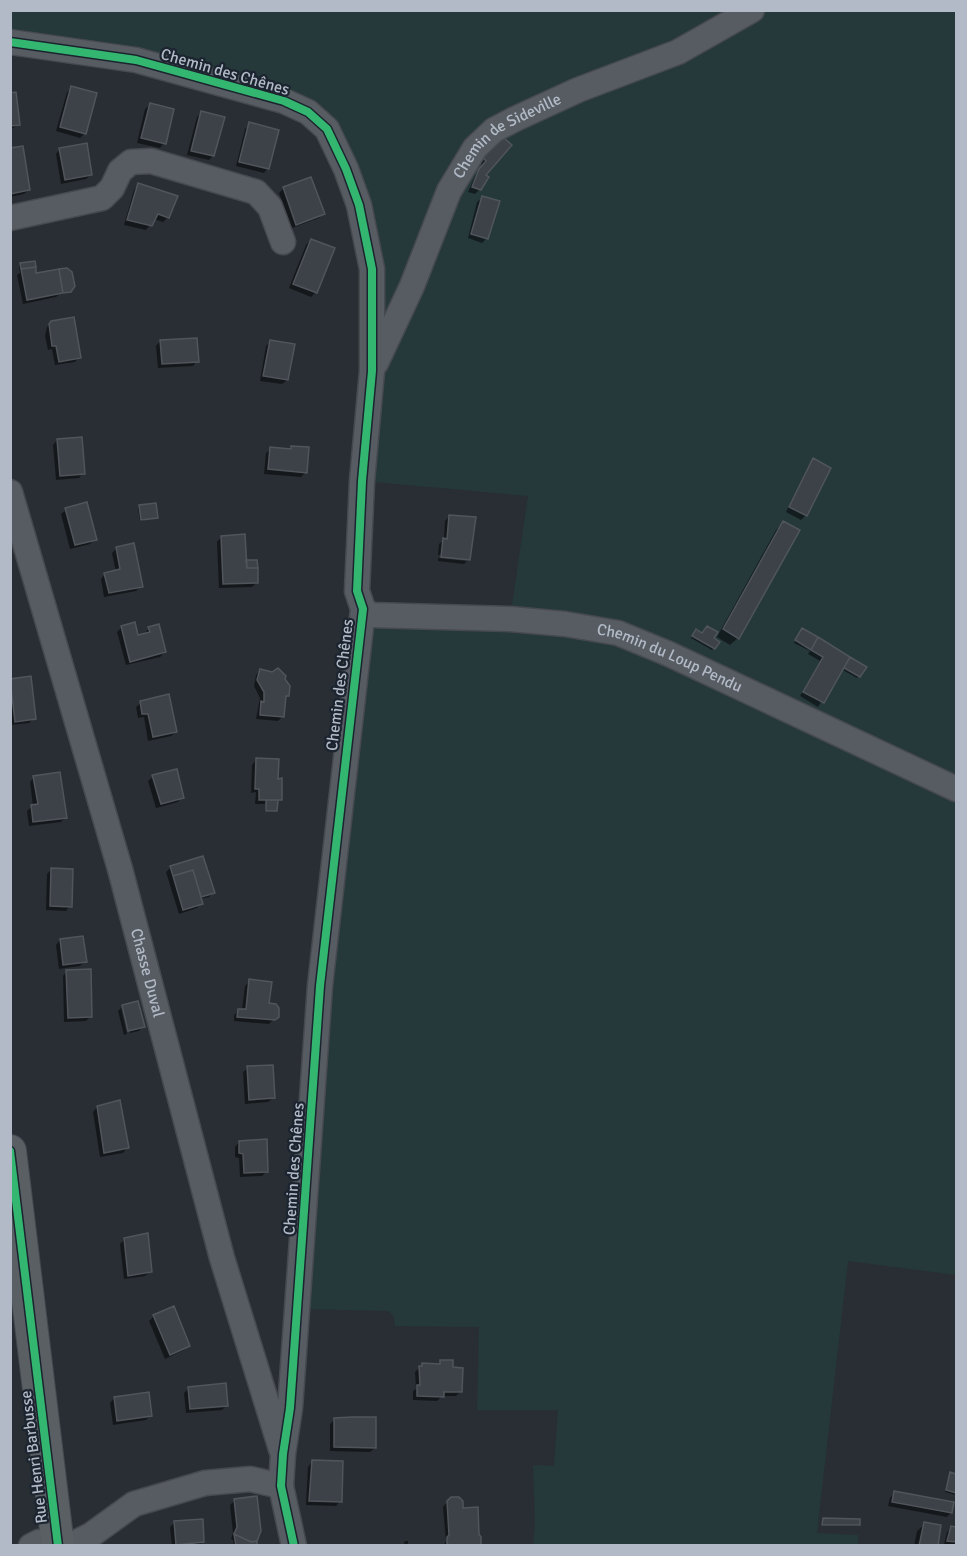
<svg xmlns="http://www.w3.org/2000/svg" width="967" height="1556" viewBox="0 0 967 1556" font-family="Signika,sans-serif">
  <rect width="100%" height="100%" fill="#282e34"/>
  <!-- green -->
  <path fill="#25383a" d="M 11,10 L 956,11 L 956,1275 L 848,1261 L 817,1533 L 858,1535 L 858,1545 L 533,1545 L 535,1521 L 533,1465 L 554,1466 L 558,1410 L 477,1410 L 479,1327 L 395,1326 L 394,1317 L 389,1311 L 298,1309 L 363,609 L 510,619 L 528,496 L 362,481 L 359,205 L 309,112 L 11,42 Z"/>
  <!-- shadow -->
  <path fill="#0007" d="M 72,88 L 85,133 L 80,138 L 56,131 L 67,92 Z
    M 10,94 L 19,124 L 10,130 Z
    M 150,105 L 164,143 L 160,148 L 137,143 L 145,109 Z
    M 201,113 L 213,156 L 209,160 L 187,155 L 197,117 Z
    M 250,124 L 268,168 L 264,173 L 236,166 L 245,129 Z
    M 492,146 L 494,148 L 480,189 L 475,194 L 468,192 L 475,176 L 483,166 L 478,162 Z
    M 10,149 L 29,190 L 24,194 L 10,197 Z
    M 60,149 L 91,175 L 86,179 L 61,184 L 56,154 Z
    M 310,179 L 323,214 L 319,218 L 292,228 L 279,193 L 283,189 Z
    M 138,185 L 168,217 L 163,222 L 154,219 L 146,230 L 124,225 L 134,190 Z
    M 482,198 L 498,202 L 486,239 L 482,243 L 468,238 L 477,202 Z
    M 311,240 L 316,292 L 311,297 L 289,288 L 306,245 Z
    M 21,265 L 35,275 L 67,287 L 56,297 L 23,304 L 17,275 L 20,273 L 19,267 Z
    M 52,322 L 79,357 L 75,362 L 55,365 L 52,349 L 48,350 L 45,336 L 47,327 Z
    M 160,341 L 197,361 L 193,366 L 158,368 L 156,346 Z
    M 271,341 L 287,380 L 282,384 L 260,381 L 266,346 Z
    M 57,440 L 83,473 L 79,478 L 56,480 L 53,445 Z
    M 292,448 L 305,473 L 301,477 L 264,474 L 266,453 L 271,449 L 289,450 Z
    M 813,460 L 829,469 L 806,515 L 801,520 L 786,512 L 809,465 Z
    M 140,506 L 157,517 L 140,521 L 138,508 Z
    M 66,510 L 95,539 L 90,544 L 70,549 L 61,514 Z
    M 450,516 L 468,560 L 467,561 L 467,558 L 438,555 L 439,544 L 444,540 L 445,521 Z
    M 783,523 L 738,638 L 730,645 L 717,637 L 776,530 Z
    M 221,537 L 245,561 L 257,582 L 252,587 L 219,588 L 217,542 Z
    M 117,548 L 141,586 L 136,591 L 104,597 L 101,579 L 105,574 L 116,572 L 112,553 Z
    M 438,558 L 467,561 L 464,564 L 438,561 Z
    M 122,627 L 137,637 L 145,635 L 145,633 L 149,628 L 165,652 L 160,657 L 126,665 L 117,632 Z
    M 800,632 L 817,639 L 865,667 L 857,678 L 841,669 L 818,707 L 800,696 L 820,661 L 808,654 L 810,651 L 794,643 Z
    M 694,633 L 712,639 L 714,648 L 712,650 L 691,638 Z
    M 261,670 L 287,695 L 284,699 L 283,716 L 278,721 L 256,719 L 260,698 L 254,686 L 256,675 Z
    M 10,681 L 34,718 L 29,723 L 10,725 Z
    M 141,703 L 176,732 L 171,736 L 148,741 L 144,717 L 138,718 L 136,707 Z
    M 256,760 L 277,780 L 280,799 L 276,803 L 274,812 L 265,812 L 265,804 L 255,804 L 256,792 L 251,793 L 252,765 Z
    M 34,777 L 65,818 L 61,822 L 29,826 L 27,811 L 33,806 L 30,782 Z
    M 153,777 L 182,797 L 178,802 L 156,808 L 148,781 Z
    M 202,858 L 214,892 L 209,897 L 200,899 L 201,904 L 197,908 L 179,914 L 166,872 L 171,867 Z
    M 52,869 L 70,906 L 66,911 L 46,910 L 47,874 Z
    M 60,940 L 85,962 L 80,966 L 59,969 L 56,945 Z
    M 67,971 L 91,1016 L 86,1021 L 64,1022 L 63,976 Z
    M 250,981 L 277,1016 L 269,1024 L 234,1021 L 234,1015 L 239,1010 L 242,1010 L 245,986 Z
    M 137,1003 L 143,1026 L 139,1031 L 130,1033 L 124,1008 L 122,1008 Z
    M 121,1008 L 127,1034 L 124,1035 L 118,1011 Z
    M 248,1068 L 273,1098 L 268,1102 L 245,1104 L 243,1072 Z
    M 97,1107 L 127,1148 L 123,1153 L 100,1157 L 93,1112 Z
    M 239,1142 L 267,1171 L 262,1176 L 240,1177 L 239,1158 L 235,1157 L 235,1147 Z
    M 125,1239 L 150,1272 L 145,1276 L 124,1279 L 120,1244 Z
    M 154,1316 L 189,1346 L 184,1350 L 165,1359 L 149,1321 Z
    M 441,1361 L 452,1369 L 460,1392 L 456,1396 L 442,1396 L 437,1401 L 413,1400 L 413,1391 L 416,1389 L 415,1372 L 423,1365 L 437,1365 Z
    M 189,1388 L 226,1406 L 222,1410 L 186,1413 L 184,1393 Z
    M 114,1398 L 150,1416 L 146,1420 L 113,1425 L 110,1403 Z
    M 335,1419 L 375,1448 L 370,1452 L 330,1451 L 330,1424 Z
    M 312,1462 L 340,1501 L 336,1506 L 306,1505 L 308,1467 Z
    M 950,1474 L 956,1475 L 956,1495 L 945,1492 Z
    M 894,1493 L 951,1512 L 947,1517 L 888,1506 L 890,1498 Z
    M 451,1498 L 462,1509 L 480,1546 L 443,1546 L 446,1541 L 443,1507 Z
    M 235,1500 L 256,1546 L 234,1546 L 233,1540 L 231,1539 L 233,1533 L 230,1505 Z
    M 823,1519 L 859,1524 L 857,1526 L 821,1526 Z
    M 175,1522 L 203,1542 L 199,1546 L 172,1546 L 170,1527 Z
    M 925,1524 L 936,1546 L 914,1546 L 917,1531 Z
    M 951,1528 L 956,1529 L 956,1546 L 944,1545 L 947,1532 Z
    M 405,1541 L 408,1541 L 408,1544 L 403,1546 Z"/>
  <!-- building -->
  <path fill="#3d4248" stroke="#50555c" stroke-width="1.5" d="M 71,86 L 97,93 L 86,134 L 60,127 Z
    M 16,92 L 20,125 L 10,126 L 10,93 Z
    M 150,103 L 174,109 L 166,144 L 141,138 Z
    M 201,111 L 225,117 L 214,156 L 191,151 Z
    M 249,122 L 279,130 L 269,169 L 239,162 Z
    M 504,138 L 512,145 L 486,175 L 489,177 L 481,190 L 472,187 L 479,169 L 486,161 L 482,157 Z
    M 87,143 L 92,175 L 65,180 L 59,148 Z
    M 23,146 L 30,190 L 10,194 L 10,148 Z
    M 311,177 L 325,214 L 296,225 L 283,187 Z
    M 138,183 L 178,196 L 169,218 L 158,214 L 152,226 L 127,220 Z
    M 482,196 L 500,201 L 488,239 L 471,234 Z
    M 311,239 L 335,248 L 317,293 L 293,284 Z
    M 35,261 L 36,267 L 21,269 L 20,263 Z
    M 36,267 L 36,273 L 59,269 L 63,293 L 27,300 L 21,269 Z
    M 67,268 L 72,272 L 75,286 L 71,292 L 63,293 L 59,269 Z
    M 74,317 L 81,358 L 59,362 L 56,346 L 52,346 L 49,324 L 51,321 Z
    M 197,338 L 199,362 L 162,364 L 160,340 Z
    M 270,340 L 295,344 L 288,380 L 263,376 Z
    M 82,437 L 85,474 L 60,476 L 57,439 Z
    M 291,446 L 309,447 L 307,473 L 268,469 L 270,447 L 291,449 Z
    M 813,458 L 831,468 L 807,516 L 789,507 Z
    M 87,502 L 97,540 L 75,545 L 65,508 Z
    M 156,503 L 158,518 L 141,520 L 139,505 Z
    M 449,515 L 476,517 L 470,560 L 441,557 L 443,538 L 447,539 Z
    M 783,521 L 800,530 L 739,639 L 723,629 Z
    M 245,534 L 247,568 L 258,568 L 258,583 L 223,584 L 221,536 Z
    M 134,543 L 143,587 L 109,593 L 104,573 L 120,569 L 116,547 Z
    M 246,560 L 257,560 L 258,568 L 247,568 Z
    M 135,622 L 138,635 L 150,632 L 148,627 L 159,624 L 166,652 L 130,662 L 121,626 Z
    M 707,626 L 718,632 L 714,638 L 720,642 L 715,649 L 692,636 L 696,629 L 702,633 Z
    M 802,628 L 818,637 L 811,650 L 795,640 Z
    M 818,637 L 850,657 L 824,703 L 803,692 L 823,657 L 811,650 Z
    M 850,657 L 867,667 L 860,677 L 844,668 Z
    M 278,668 L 286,676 L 285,679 L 290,686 L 289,696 L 286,696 L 284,717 L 260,715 L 261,701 L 264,702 L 264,692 L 257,680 L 260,669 L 272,672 Z
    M 31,676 L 36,719 L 15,722 L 10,679 Z
    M 169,694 L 177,732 L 153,737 L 148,714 L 142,714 L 140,701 Z
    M 256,758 L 279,759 L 278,779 L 282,778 L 282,800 L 259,800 L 259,789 L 255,789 Z
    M 177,769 L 184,798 L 161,804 L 152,775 Z
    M 60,772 L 67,818 L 33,822 L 31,805 L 38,804 L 33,776 Z
    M 266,800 L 278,800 L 277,811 L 266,811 Z
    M 203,856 L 215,893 L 201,897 L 193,870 L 173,876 L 170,866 Z
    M 51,868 L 73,869 L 72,907 L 50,906 Z
    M 193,870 L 203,904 L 183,910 L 173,876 Z
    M 83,936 L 87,962 L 63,965 L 60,939 Z
    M 91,969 L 92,1017 L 68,1018 L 66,970 Z
    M 249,979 L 272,982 L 269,1003 L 276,1004 L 279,1008 L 279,1017 L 275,1020 L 237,1017 L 238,1009 L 246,1009 Z
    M 138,1001 L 145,1027 L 128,1031 L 122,1005 Z
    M 273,1065 L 275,1098 L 249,1100 L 247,1066 Z
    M 120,1100 L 129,1148 L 104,1153 L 97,1106 Z
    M 267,1139 L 268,1172 L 244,1173 L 243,1154 L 239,1153 L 239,1141 Z
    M 148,1233 L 152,1272 L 128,1276 L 124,1238 Z
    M 174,1306 L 190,1346 L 170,1355 L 153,1315 Z
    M 440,1360 L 453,1360 L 453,1367 L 463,1368 L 462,1392 L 444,1392 L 444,1397 L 417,1396 L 417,1385 L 420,1385 L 419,1366 L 422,1366 L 422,1363 L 440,1364 Z
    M 226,1383 L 228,1406 L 190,1409 L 188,1387 Z
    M 149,1392 L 152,1416 L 117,1421 L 114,1397 Z
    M 352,1417 L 376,1417 L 376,1448 L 334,1447 L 334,1418 Z
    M 312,1460 L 343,1461 L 342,1502 L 309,1501 Z
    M 950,1472 L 956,1474 L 956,1493 L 946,1490 Z
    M 894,1491 L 954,1502 L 952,1513 L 892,1502 Z
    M 257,1496 L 261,1531 L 257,1541 L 251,1542 L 234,1534 L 237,1527 L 234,1499 Z
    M 451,1497 L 459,1497 L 463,1501 L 463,1508 L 478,1507 L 479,1534 L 481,1537 L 481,1546 L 447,1546 L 447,1537 L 449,1535 L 447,1501 Z
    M 823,1518 L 860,1519 L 860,1525 L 822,1525 Z
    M 203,1519 L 204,1542 L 176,1545 L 174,1521 Z
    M 924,1522 L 941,1525 L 938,1546 L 919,1546 Z
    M 951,1526 L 956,1527 L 956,1542 L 947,1541 Z
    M 234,1534 L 251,1542 L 257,1541 L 257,1546 L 236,1546 Z"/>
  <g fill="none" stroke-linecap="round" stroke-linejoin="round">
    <defs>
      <g id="minor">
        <path d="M 10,42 L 136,60 L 284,101 L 308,112 L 327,129 L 346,169 L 359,205 L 372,269 L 372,371 L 362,481 L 357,591 L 363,609 L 320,986 L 290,1408 L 283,1454 L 281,1486 L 294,1546"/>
        <path d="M 10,218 L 102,198 L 112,188 L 120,171 L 131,162 L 151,161 L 256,192 L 270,207 L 283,242"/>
        <path id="s1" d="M 376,363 L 412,286 L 449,191 L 475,148 L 494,130 L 515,119 L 578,90 L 678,52 L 752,10"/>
        <path id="s2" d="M 10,492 L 120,869 L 222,1258 L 281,1449"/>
        <path id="s3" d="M 363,609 L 371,615 L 510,619 L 565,624 L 618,633 L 669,654 L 956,789"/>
        <path d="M 31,1546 L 39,1542 L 54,1546"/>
        <path d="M 62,1546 L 77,1542 L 91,1535 L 134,1504 L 205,1483 L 250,1479 L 281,1486"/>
      </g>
      <path id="major" d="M 10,1151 L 58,1546"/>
    </defs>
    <!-- minor casing -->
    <use href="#minor" stroke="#464a4f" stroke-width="27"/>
    <!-- major casing -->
    <use href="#major" stroke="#454a51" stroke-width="34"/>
    <!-- minor -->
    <use href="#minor" stroke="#575c63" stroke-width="24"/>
    <!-- major -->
    <use href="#major" stroke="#5a5f64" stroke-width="32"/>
    <defs>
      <path id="cycleway" d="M 10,42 L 136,60 L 284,101 L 308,112 L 327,129 L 346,169 L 359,205 L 372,269 L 372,371 L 362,481 L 357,591 L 363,609 L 320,986 L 290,1408 L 283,1454 L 281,1486 L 294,1546
        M 10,1151 L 58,1546"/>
    </defs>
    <!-- cycleway casing -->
    <use href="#cycleway" stroke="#1b242f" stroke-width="11"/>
    <!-- cycleway -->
    <use href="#cycleway" stroke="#33b770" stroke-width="8"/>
  </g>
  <g text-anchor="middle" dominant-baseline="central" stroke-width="4.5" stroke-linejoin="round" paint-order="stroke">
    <!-- street labels -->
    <g font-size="16" fill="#b1bac6" stroke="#1b242f">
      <text transform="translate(225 72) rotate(16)">Chemin des Chênes</text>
      <text stroke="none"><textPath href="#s1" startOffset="270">Chemin de Sideville</textPath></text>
      <text stroke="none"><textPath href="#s3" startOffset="315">Chemin du Loup Pendu</textPath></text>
      <text transform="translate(340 685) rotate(-83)">Chemin des Chênes</text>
      <text stroke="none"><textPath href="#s2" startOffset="500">Chasse Duval</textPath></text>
      <text transform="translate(294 1169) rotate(-86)">Chemin des Chênes</text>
      <text transform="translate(34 1457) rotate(-97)">Rue Henri Barbusse</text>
    </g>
  </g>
  <!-- border -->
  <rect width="967" height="1556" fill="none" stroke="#b1bac6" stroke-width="24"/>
</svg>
